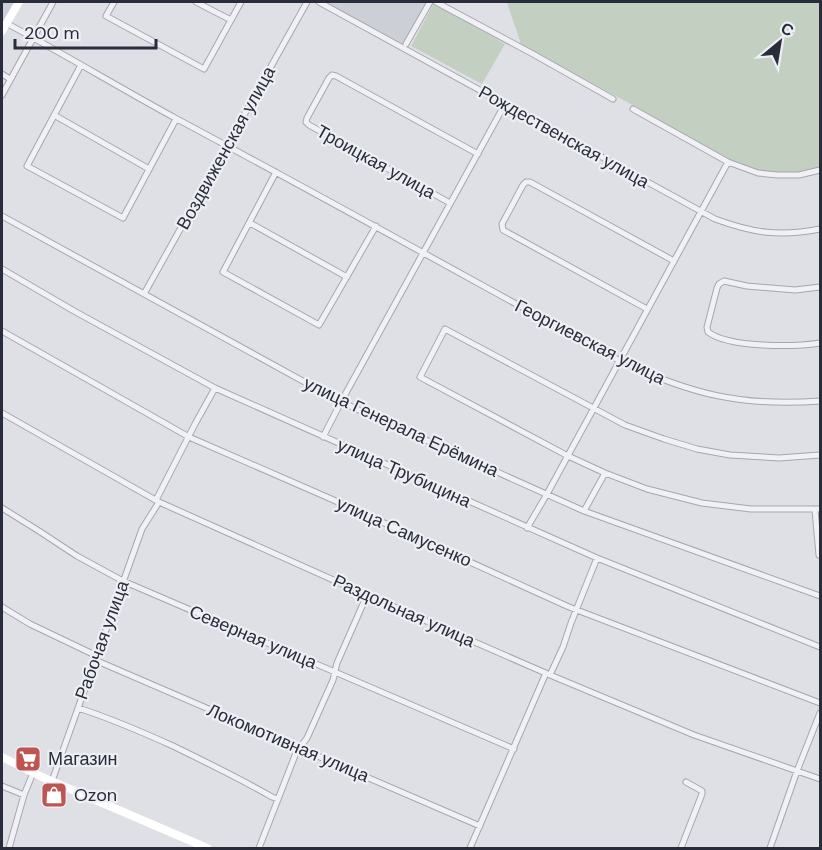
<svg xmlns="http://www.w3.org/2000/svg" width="822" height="850" viewBox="0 0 822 850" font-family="'DM Sans',sans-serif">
  <rect width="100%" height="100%" fill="#dfe0e6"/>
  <!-- built -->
  <path fill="#cdcfd7" d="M 2,2 L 14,2 L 2,25 Z
    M 324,2 L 426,2 L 404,45 Z"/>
  <!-- green -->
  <path fill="#c2cfc1" d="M 507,2 L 820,2 L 820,167 L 795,174 L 763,173 L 731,162 L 640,109 L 521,45 C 517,30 511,17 507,2 Z
    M 434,3 L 505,44 L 482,84 L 411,46 Z"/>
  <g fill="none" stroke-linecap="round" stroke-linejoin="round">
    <defs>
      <path id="street" d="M 114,2 L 106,16 L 204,69 L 241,2
        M 196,2 L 231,20
        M 319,2 L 715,219 C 753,233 780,237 820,229
        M 436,2 L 533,54 L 613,99
        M 6,23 C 64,54 120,88 177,119 C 325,198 472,280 620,361 C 690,394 742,407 820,401
        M 406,44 L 430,2
        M 81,65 L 27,166 L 123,218 L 176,119
        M 2,74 L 10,79
        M 2,95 L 53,2
        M 633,109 L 728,162 L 758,173 L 778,175 L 799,175 L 820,170
        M 54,115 L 149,169
        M 276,172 L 223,272 L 319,325 L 376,226
        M 450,203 L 309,125 L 306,122 L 307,118 L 329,78 L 332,75 L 336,76 L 478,154
        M 2,216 L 341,402 L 584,511 L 820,596
        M 250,223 L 347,277
        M 2,269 L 74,311 L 215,388 L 597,558 L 820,647
        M 820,287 L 795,290 L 747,286 L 724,281 L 719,284 L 717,288 L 707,327 L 708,332 C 729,348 794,347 820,343
        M 144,294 L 307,2
        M 647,309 L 503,230 L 502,224 L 523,185 L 526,182 L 530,182 L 674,261
        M 2,331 L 189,437 L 329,498 L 569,607 L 820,703
        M 2,413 L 159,502 L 367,595 L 550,675 L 694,735 L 820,779
        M 323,437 L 341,402 L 505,104
        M 820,455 L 779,458 L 730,455 L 697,449 L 664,439 L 625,425 L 445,329 L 420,377 L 568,456 L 605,473 L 647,489 L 702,503 L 751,509 L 820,509
        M 156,500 L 195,424 L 215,388
        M 2,508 L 39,531 L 77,556 L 123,581 L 514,749
        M 815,510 L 819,555
        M 584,511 L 605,473
        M 527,528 L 547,494 L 728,162
        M 2,607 L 30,624 L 97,656
        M 95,660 L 480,826
        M 550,675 L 563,647 L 571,623 L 597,558
        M 78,708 C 110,718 142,732 173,746 C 206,762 239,778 272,797 L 278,799
        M 52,781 L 142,529 L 159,502
        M 2,786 L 24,795
        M 9,848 L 24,795 L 33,773
        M 259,848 L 296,753 L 307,738 L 333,680 L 337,663 L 367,595
        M 470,848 L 546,673
        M 681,848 L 702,794 L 702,791 L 686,782
        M 770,848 L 797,771 L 820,713"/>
    </defs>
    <!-- street casing -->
    <use href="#street" stroke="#a5a7af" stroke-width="7"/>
    <!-- street -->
    <use href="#street" stroke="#f1f1f5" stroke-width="5"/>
    <!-- secondary -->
    <path stroke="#fff" stroke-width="8" d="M 2,31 L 19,2
      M 2,757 L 42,777 L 207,848"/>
  </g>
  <!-- icons -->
  <defs>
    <symbol id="supermarket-square" viewBox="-11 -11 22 22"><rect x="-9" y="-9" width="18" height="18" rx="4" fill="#be5551" stroke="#eeeff4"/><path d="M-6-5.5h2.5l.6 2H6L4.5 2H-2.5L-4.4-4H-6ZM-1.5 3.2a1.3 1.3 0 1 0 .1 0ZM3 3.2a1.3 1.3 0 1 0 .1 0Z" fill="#fff"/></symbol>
    <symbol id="shop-square" viewBox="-11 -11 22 22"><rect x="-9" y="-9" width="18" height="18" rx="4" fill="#be5551" stroke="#eeeff4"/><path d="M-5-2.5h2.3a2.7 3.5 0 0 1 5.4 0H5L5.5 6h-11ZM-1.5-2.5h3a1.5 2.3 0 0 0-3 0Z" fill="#fff"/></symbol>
  </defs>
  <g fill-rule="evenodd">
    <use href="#supermarket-square" x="13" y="744" width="30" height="30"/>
    <use href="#shop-square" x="39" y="780" width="30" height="30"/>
  </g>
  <g text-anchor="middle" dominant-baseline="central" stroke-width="4.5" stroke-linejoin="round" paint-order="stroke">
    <!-- street labels -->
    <g font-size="18" fill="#292d3b" stroke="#eeeff4">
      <text transform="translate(564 137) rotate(29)">Рождественская улица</text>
      <text transform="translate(226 148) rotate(-61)">Воздвиженская улица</text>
      <text transform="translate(376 162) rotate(29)">Троицкая улица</text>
      <text transform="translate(590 342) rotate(27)">Георгиевская улица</text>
      <text transform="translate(401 427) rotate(25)">улица Генерала Ерёмина</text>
      <text transform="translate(404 473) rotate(24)">улица Трубицина</text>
      <text transform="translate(404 532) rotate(24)">улица Самусенко</text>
      <text transform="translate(404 611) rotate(24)">Раздольная улица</text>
      <text transform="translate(253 637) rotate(23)">Северная улица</text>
      <text transform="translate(102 640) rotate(-70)">Рабочая улица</text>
      <text transform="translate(288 743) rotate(23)">Локомотивная улица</text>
    </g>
    <!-- poi labels -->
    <g font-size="18" fill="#292d3b" stroke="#eeeff4" text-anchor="start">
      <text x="48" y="759">Магазин</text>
      <text x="74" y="795">Ozon</text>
    </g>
  </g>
  <!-- border -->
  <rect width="822" height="850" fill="none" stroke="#292d3b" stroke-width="6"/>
  <!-- north arrow -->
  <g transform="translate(780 42) rotate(30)" stroke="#eeeff4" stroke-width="4.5" paint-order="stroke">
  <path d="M0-4.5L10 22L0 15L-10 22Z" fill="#292d3b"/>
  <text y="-9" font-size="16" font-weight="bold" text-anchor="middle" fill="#292d3b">С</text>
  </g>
  <!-- scale -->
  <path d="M15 39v9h141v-9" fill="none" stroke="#292d3b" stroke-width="3"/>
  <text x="24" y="39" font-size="18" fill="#292d3b" stroke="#eeeff4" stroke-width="4.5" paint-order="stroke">200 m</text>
</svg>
